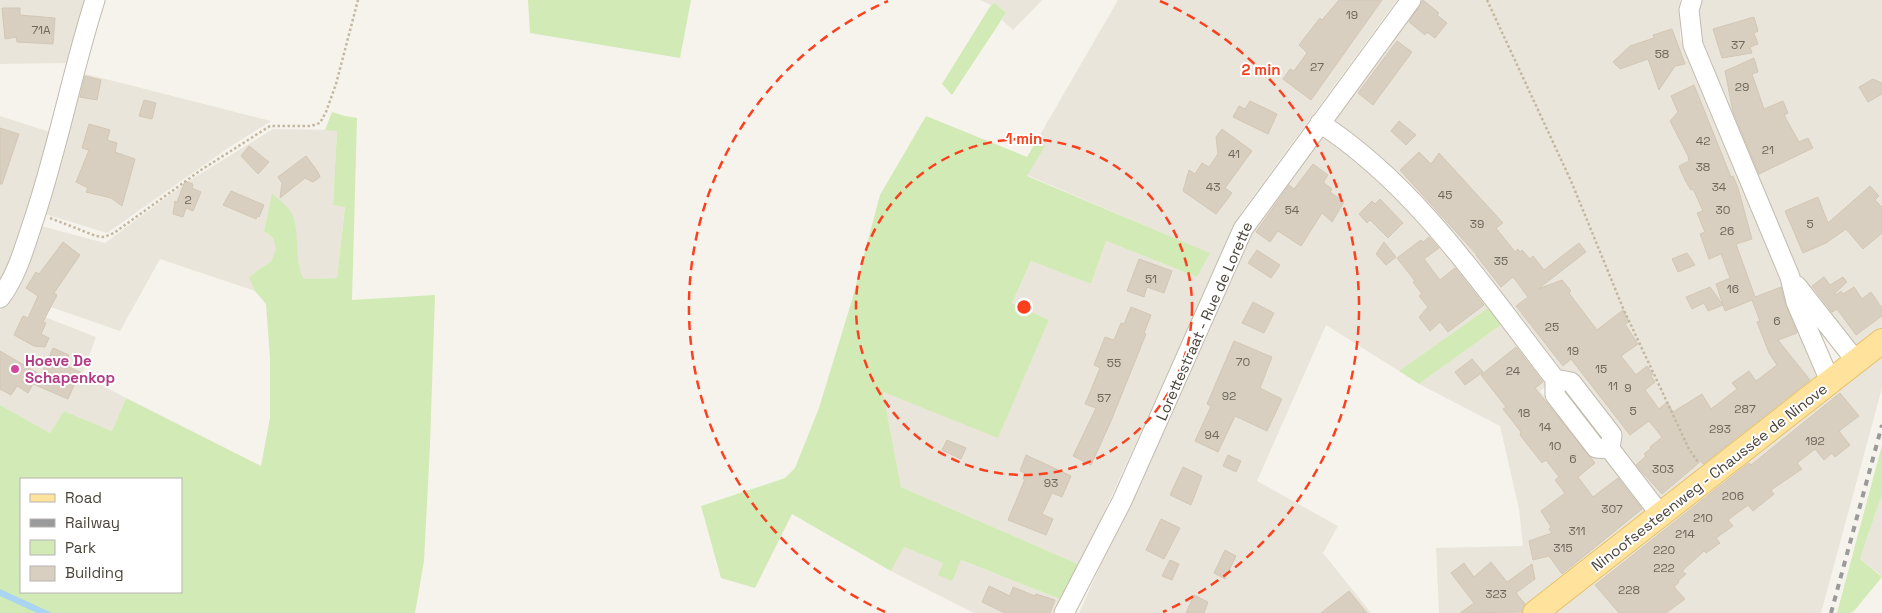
<svg xmlns="http://www.w3.org/2000/svg" width="1882" height="613" viewBox="0 0 1882 613" font-family="'Space Grotesk',sans-serif">
  <rect width="100%" height="100%" fill="#f6f3ec"/>
  <!-- residential -->
  <path fill="#eae5da" d="M 0,0 L 86,0 L 67,63 L 0,64 Z
    M 980,0 L 1042,0 L 1013,30 L 1002,20 L 1006,13 L 995,3 L 991,5 Z
    M 1118,0 L 1397,0 L 1241,213 L 1080,565 L 901,487 L 883,392 L 998,437 L 1049,320 L 1012,303 L 1031,261 L 1091,284 L 1106,241 L 1197,277 L 1209,253 L 1027,175 L 1044,146 L 1037,140 Z
    M 1419,0 L 1680,0 L 1680,38 L 1770,255 L 1782,279 L 1820,379 L 1657,504 L 1617,450 L 1621,438 L 1567,370 L 1559,376 L 1332,121 Z
    M 1697,0 L 1882,0 L 1882,329 L 1858,347 L 1846,342 L 1792,268 L 1697,41 Z
    M 78,72 L 271,121 L 231,146 L 107,233 L 45,214 Z
    M 0,116 L 53,133 L 6,272 L 0,283 Z
    M 273,129 L 337,130 L 333,205 L 345,206 L 337,278 L 304,279 L 300,274 L 295,232 L 291,212 L 272,194 L 264,231 L 273,238 L 277,249 L 271,262 L 259,269 L 250,278 L 255,291 L 160,259 L 120,331 L 45,305 L 40,315 L 96,337 L 82,375 L 126,398 L 112,431 L 64,411 L 50,433 L 0,405 L 0,310 L 8,300 L 30,263 L 41,226 L 105,243 L 187,182 Z
    M 1332,137 L 1366,162 L 1492,305 L 1399,371 L 1326,325 L 1257,481 L 1338,526 L 1323,553 L 1371,613 L 1079,613 L 1249,237 L 1321,138 Z
    M 1505,322 L 1552,382 L 1540,391 L 1594,458 L 1601,453 L 1652,509 L 1523,613 L 1439,613 L 1436,548 L 1523,546 L 1519,509 L 1500,426 L 1419,384 Z
    M 1882,353 L 1882,388 L 1821,613 L 1552,613 Z
    M 1882,494 L 1882,576 L 1860,559 Z
    M 904,547 L 943,563 L 952,581 L 960,560 L 1060,599 L 1053,613 L 974,613 L 891,571 Z"/>
  <!-- green -->
  <path fill="#d2eab5" fill-rule="evenodd" d="M 528,0 L 691,0 L 680,58 L 530,33 Z
    M 995,3 L 1006,13 L 952,95 L 942,84 L 991,5 Z
    M 332,112 L 345,116 L 357,118 L 352,300 L 435,295 L 430,445 L 424,561 L 415,613 L 0,613 L 0,405 L 50,433 L 64,411 L 112,431 L 126,398 L 261,466 L 270,418 L 270,358 L 266,304 L 255,291 L 249,278 L 259,269 L 271,262 L 276,249 L 273,238 L 264,231 L 272,193 C 277,199 288,206 292,213 C 300,231 294,265 304,279 L 337,278 L 345,207 L 333,205 L 337,131 L 325,130 ZM 21,479 L 181,479 L 181,592 L 21,592 Z
    M 926,116 L 1027,157 L 1037,140 L 1045,146 L 1027,176 L 1210,253 L 1197,277 L 1106,241 L 1091,284 L 1031,261 L 1012,303 L 1049,320 L 998,438 L 883,392 L 901,487 L 1080,565 L 1060,599 L 961,560 L 952,581 L 938,575 L 943,563 L 904,547 L 891,571 L 792,514 L 755,588 L 721,578 L 701,506 L 785,478 L 795,468 L 819,408 L 852,300 L 880,195 Z
    M 1492,305 L 1505,322 L 1419,384 L 1399,371 Z
    M 1882,445 L 1882,494 L 1860,559 L 1882,577 L 1854,611 L 1850,613 L 1837,613 Z"/>
  <!-- water -->
  <path fill="#a9d4f2" d="M 0,589 L 52,613 L 37,613 L 0,596 Z"/>
  <!-- building -->
  <path fill="#d8cfc1" stroke="#d3c7b4" d="M 1339,0 L 1382,0 L 1311,100 L 1283,79 L 1290,69 L 1294,71 L 1307,53 L 1299,45 L 1320,18 L 1322,20 Z
    M 1423,0 L 1439,13 L 1437,15 L 1447,23 L 1435,38 L 1427,32 L 1425,35 L 1409,22 Z
    M 2,8 L 20,8 L 20,15 L 55,18 L 53,44 L 17,42 L 16,37 L 5,39 Z
    M 1754,17 L 1758,31 L 1754,33 L 1758,44 L 1750,47 L 1752,53 L 1722,58 L 1713,29 Z
    M 1672,29 L 1685,64 L 1675,66 L 1659,90 L 1648,59 L 1620,69 L 1613,62 L 1630,46 L 1654,38 L 1653,35 Z
    M 1397,41 L 1412,52 L 1373,105 L 1358,93 Z
    M 1754,58 L 1758,72 L 1752,74 L 1764,109 L 1783,101 L 1788,113 L 1784,115 L 1799,142 L 1808,138 L 1813,148 L 1759,174 L 1733,112 L 1725,71 Z
    M 85,76 L 101,80 L 97,100 L 80,97 Z
    M 1873,79 L 1882,83 L 1882,94 L 1868,102 L 1859,87 Z
    M 1694,85 L 1731,177 L 1733,176 L 1738,188 L 1752,239 L 1736,244 L 1755,297 L 1781,287 L 1786,306 L 1797,333 L 1778,340 L 1810,380 L 1703,464 L 1701,461 L 1662,494 L 1636,465 L 1646,456 L 1644,454 L 1651,448 L 1650,447 L 1662,437 L 1649,421 L 1630,435 L 1571,359 L 1563,366 L 1516,306 L 1528,297 L 1513,277 L 1501,287 L 1476,255 L 1477,255 L 1400,170 L 1419,152 L 1431,164 L 1439,153 L 1503,223 L 1496,228 L 1515,252 L 1518,249 L 1520,252 L 1522,250 L 1530,259 L 1533,256 L 1544,270 L 1579,243 L 1586,252 L 1538,289 L 1562,280 L 1571,291 L 1569,293 L 1597,330 L 1623,310 L 1629,322 L 1625,324 L 1638,344 L 1621,356 L 1636,375 L 1647,366 L 1653,374 L 1651,376 L 1655,382 L 1645,390 L 1659,409 L 1667,402 L 1673,412 L 1702,394 L 1711,409 L 1737,389 L 1732,383 L 1749,371 L 1756,381 L 1777,365 L 1769,353 L 1757,322 L 1760,321 L 1752,300 L 1725,311 L 1723,305 L 1708,311 L 1704,303 L 1692,309 L 1686,297 L 1710,287 L 1723,305 L 1716,284 L 1730,278 L 1721,254 L 1709,259 L 1700,234 L 1705,232 L 1697,213 L 1703,211 L 1693,189 L 1691,190 L 1685,180 L 1679,166 L 1689,161 L 1688,156 L 1670,121 L 1678,112 L 1671,96 Z
    M 144,100 L 156,103 L 152,119 L 139,116 Z
    M 1250,101 L 1277,114 L 1268,134 L 1233,117 L 1239,106 L 1245,109 Z
    M 1399,121 L 1416,135 L 1406,145 L 1391,131 Z
    M 89,124 L 110,130 L 107,140 L 117,143 L 115,152 L 135,159 L 122,206 L 111,198 L 86,192 L 88,188 L 76,182 L 89,150 L 82,148 Z
    M 0,128 L 19,134 L 2,184 L 0,184 Z
    M 1222,129 L 1252,151 L 1225,188 L 1232,193 L 1216,214 L 1183,191 L 1189,170 L 1195,174 L 1202,163 L 1209,167 L 1218,154 L 1216,137 Z
    M 249,146 L 269,162 L 258,174 L 241,156 Z
    M 306,156 L 318,172 L 320,177 L 313,182 L 305,178 L 280,198 L 282,183 L 278,177 Z
    M 1313,164 L 1328,175 L 1324,181 L 1324,183 L 1332,189 L 1330,192 L 1344,202 L 1332,222 L 1322,213 L 1301,246 L 1278,231 L 1270,242 L 1256,232 L 1289,185 L 1294,189 Z
    M 185,181 L 193,184 L 192,188 L 201,192 L 193,211 L 186,208 L 183,217 L 173,214 L 175,201 L 177,202 Z
    M 1870,186 L 1879,196 L 1875,200 L 1882,207 L 1882,233 L 1863,249 L 1846,229 L 1826,243 L 1803,253 L 1785,211 L 1818,197 L 1828,223 Z
    M 231,191 L 264,205 L 259,217 L 257,216 L 256,219 L 223,205 Z
    M 1380,199 L 1403,223 L 1388,238 L 1370,220 L 1367,223 L 1359,214 L 1372,201 L 1375,204 Z
    M 1429,237 L 1439,248 L 1424,259 L 1440,280 L 1455,268 L 1484,305 L 1448,332 L 1440,322 L 1430,331 L 1419,317 L 1428,307 L 1419,296 L 1422,294 L 1413,282 L 1415,281 L 1397,258 L 1421,240 L 1423,242 Z
    M 63,242 L 80,255 L 54,293 L 57,295 L 43,322 L 46,323 L 41,334 L 49,338 L 45,347 L 34,346 L 14,335 L 23,316 L 28,318 L 38,296 L 26,288 L 36,272 L 39,274 Z
    M 1384,242 L 1396,257 L 1386,265 L 1376,254 Z
    M 1257,250 L 1280,265 L 1271,278 L 1248,263 Z
    M 1687,253 L 1695,265 L 1678,272 L 1672,259 Z
    M 1139,259 L 1172,271 L 1164,293 L 1147,287 L 1144,297 L 1127,291 Z
    M 1824,277 L 1830,285 L 1843,277 L 1847,282 L 1835,293 L 1836,295 L 1841,291 L 1843,294 L 1854,287 L 1862,299 L 1871,292 L 1882,308 L 1882,316 L 1856,335 L 1837,309 L 1832,312 L 1812,286 Z
    M 1253,302 L 1274,313 L 1264,333 L 1242,323 Z
    M 1131,307 L 1151,315 L 1144,333 L 1146,334 L 1111,421 L 1091,465 L 1073,456 L 1096,408 L 1085,404 L 1100,368 L 1094,365 L 1105,337 L 1114,340 L 1121,323 L 1124,324 Z
    M 1234,341 L 1272,357 L 1260,388 L 1282,399 L 1267,431 L 1235,416 L 1218,452 L 1195,441 L 1211,406 L 1207,404 Z
    M 1516,347 L 1543,382 L 1535,388 L 1595,463 L 1578,477 L 1593,497 L 1618,478 L 1642,509 L 1562,574 L 1549,556 L 1533,560 L 1529,541 L 1552,533 L 1549,529 L 1551,527 L 1541,511 L 1565,493 L 1555,480 L 1559,477 L 1546,460 L 1542,463 L 1520,435 L 1521,432 L 1503,409 L 1506,407 L 1481,375 Z
    M 53,348 L 69,355 L 66,361 L 70,363 L 69,367 L 80,372 L 68,399 L 33,384 L 28,393 L 17,386 L 11,395 L 0,389 L 0,351 L 41,375 Z
    M 1472,359 L 1483,372 L 1465,385 L 1455,372 Z
    M 1840,393 L 1859,416 L 1839,431 L 1850,445 L 1835,457 L 1832,453 L 1824,460 L 1815,449 L 1797,463 L 1802,469 L 1771,490 L 1774,494 L 1753,511 L 1748,505 L 1728,520 L 1733,526 L 1716,538 L 1720,543 L 1706,553 L 1704,551 L 1682,571 L 1686,574 L 1678,581 L 1679,582 L 1674,587 L 1685,599 L 1666,613 L 1619,613 L 1595,585 L 1749,463 L 1751,465 Z
    M 947,440 L 966,448 L 961,459 L 942,450 Z
    M 1026,455 L 1071,476 L 1062,497 L 1052,493 L 1042,514 L 1053,519 L 1046,535 L 1008,520 L 1025,479 L 1023,479 L 1025,473 L 1020,471 Z
    M 1228,455 L 1241,461 L 1236,472 L 1223,466 Z
    M 1183,467 L 1202,476 L 1191,505 L 1170,495 Z
    M 1161,519 L 1180,528 L 1164,559 L 1146,550 Z
    M 1225,550 L 1236,556 L 1225,579 L 1214,573 Z
    M 1170,560 L 1179,564 L 1172,580 L 1162,576 Z
    M 1491,562 L 1507,582 L 1532,564 L 1535,579 L 1516,593 L 1525,604 L 1522,612 L 1460,613 L 1474,603 L 1451,573 L 1464,563 L 1474,577 Z
    M 989,586 L 1010,596 L 1013,587 L 1035,596 L 1036,594 L 1055,600 L 1050,613 L 1005,613 L 982,602 Z
    M 1349,591 L 1367,613 L 1321,613 Z
    M 1194,595 L 1208,602 L 1204,613 L 1186,613 Z"/>
  <g fill="none" stroke-linecap="round" stroke-linejoin="round">
    <defs>
      <path id="minor" d="M 1692,0 L 1689,10 L 1693,45 L 1790,277 L 1796,302 L 1830,381
        M 1320,123 C 1417,186 1485,289 1555,379 L 1555,395 L 1596,448 L 1610,449 L 1660,514
        M 1797,286 L 1856,361
        M 0,298 C 16,277 23,252 31,228 C 57,153 71,75 95,0
        M 1555,379 L 1571,382 L 1612,435 L 1610,449
        M 1064,613 L 1122,501 L 1243,229 L 1411,0"/>
      <path id="major" d="M 1535,613 L 1882,341"/>
    </defs>
    <!-- minor casing -->
    <use href="#minor" stroke="#c2bbae" stroke-width="21"/>
    <!-- major casing -->
    <use href="#major" stroke="#e6c16a" stroke-width="26"/>
    <!-- path -->
    <path stroke="#c4b79f" stroke-width="2.5" stroke-dasharray="2.5 2.5" stroke-linecap="butt" d="M 1487,0 L 1571,181 L 1623,308 L 1689,449 L 1698,462
      M 50,218 L 96,236 L 104,237 L 114,233 L 201,170 L 270,126 L 311,126 L 320,123 L 326,112 L 336,84 L 358,0"/>
    <!-- minor -->
    <use href="#minor" stroke="#fff" stroke-width="19"/>
    <!-- major -->
    <use href="#major" stroke="#ffe39c" stroke-width="24"/>
    <!-- rail -->
    <path stroke="#9a9a9a" stroke-width="4" stroke-dasharray="6 6" stroke-linecap="butt" d="M 1831,613 L 1882,425"/>
  </g>
  <!-- distance rings -->
  <g fill="none" stroke="#fc3f1d" stroke-width="2.5" stroke-dasharray="9 6">
    <circle cx="1024" cy="307" r="168"/>
    <path d="M885 612A335 335 0 0 1 888 1M1160 1A335 335 0 0 1 1163 612"/>
  </g>
  <!-- markers -->
  <circle fill="#d1479c" stroke="#fff" stroke-width="2" cx="15" cy="369" r="5"/>
  <g text-anchor="middle" dominant-baseline="central" stroke-width="4" stroke-linejoin="round" paint-order="stroke">
    <!-- number labels -->
    <g font-size="12" fill="#6e675b">
      <text x="1352" y="15">19</text>
      <text x="41" y="30">71A</text>
      <text x="1738" y="45">37</text>
      <text x="1662" y="54">58</text>
      <text x="1317" y="67">27</text>
      <text x="1742" y="87">29</text>
      <text x="1703" y="141">42</text>
      <text x="1768" y="150">21</text>
      <text x="1234" y="154">41</text>
      <text x="1703" y="167">38</text>
      <text x="1213" y="187">43</text>
      <text x="1719" y="187">34</text>
      <text x="1445" y="195">45</text>
      <text x="188" y="200">2</text>
      <text x="1292" y="210">54</text>
      <text x="1723" y="210">30</text>
      <text x="1477" y="224">39</text>
      <text x="1810" y="224">5</text>
      <text x="1727" y="231">26</text>
      <text x="1501" y="261">35</text>
      <text x="1151" y="279">51</text>
      <text x="1733" y="289">16</text>
      <text x="1777" y="321">6</text>
      <text x="1552" y="327">25</text>
      <text x="1573" y="351">19</text>
      <text x="1243" y="362">70</text>
      <text x="1114" y="363">55</text>
      <text x="1601" y="369">15</text>
      <text x="1513" y="371">24</text>
      <text x="1613" y="386">11</text>
      <text x="1628" y="388">9</text>
      <text x="1229" y="396">92</text>
      <text x="1104" y="398">57</text>
      <text x="1745" y="409">287</text>
      <text x="1633" y="411">5</text>
      <text x="1524" y="413">18</text>
      <text x="1545" y="427">14</text>
      <text x="1720" y="429">293</text>
      <text x="1212" y="435">94</text>
      <text x="1815" y="441">192</text>
      <text x="1555" y="446">10</text>
      <text x="1573" y="459">6</text>
      <text x="1663" y="469">303</text>
      <text x="1051" y="483">93</text>
      <text x="1733" y="496">206</text>
      <text x="1612" y="509">307</text>
      <text x="1703" y="518">210</text>
      <text x="1577" y="531">311</text>
      <text x="1685" y="534">214</text>
      <text x="1563" y="548">315</text>
      <text x="1664" y="550">220</text>
      <text x="1664" y="568">222</text>
      <text x="1629" y="590">228</text>
      <text x="1496" y="594">323</text>
    </g>
    <!-- street labels -->
    <g font-size="15" fill="#4b4439" stroke="#fff">
      <text transform="translate(1204 321) rotate(-66)">Lorettestraat - Rue de Lorette</text>
      <text transform="translate(1709 477) rotate(-38)">Ninoofsesteenweg - Chaussée de Ninove</text>
    </g>
    <!-- hotel labels -->
    <g font-size="15" font-weight="bold" fill="#b23c85" stroke="#fff" text-anchor="start">
      <text x="25" y="360">Hoeve De<tspan x="25" dy="17">Schapenkop</tspan></text>
    </g>
  </g>
  <circle cx="1024" cy="307" r="8" fill="#fc3f1d" stroke="#fff" stroke-width="2.5"/>
  <g font-size="15" text-anchor="middle" font-weight="bold" fill="#fc3f1d" stroke="#fff" stroke-width="4" stroke-linejoin="round" paint-order="stroke">
    <text x="1261" y="75">2 min</text>
    <text x="1024" y="144">1 min</text>
  </g>
  <!-- legend -->
  <rect x="20" y="478" width="162" height="115" fill="#ffffff" stroke="#b7b4b0"/>
  <rect x="30" y="494" width="25" height="8" fill="#ffe39c" stroke="#b7b4b0"/>
  <text x="65" y="503" font-size="15" fill="#4b4439">Road</text>
  <rect x="30" y="519" width="25" height="8" fill="#9a9a9a" stroke="#b7b4b0"/>
  <text x="65" y="528" font-size="15" fill="#4b4439">Railway</text>
  <rect x="30" y="540" width="25" height="15" fill="#d2eab5" stroke="#b7b4b0"/>
  <text x="65" y="553" font-size="15" fill="#4b4439">Park</text>
  <rect x="30" y="566" width="25" height="15" fill="#d8cfc1" stroke="#b7b4b0"/>
  <text x="65" y="578" font-size="15" fill="#4b4439">Building</text>
</svg>
